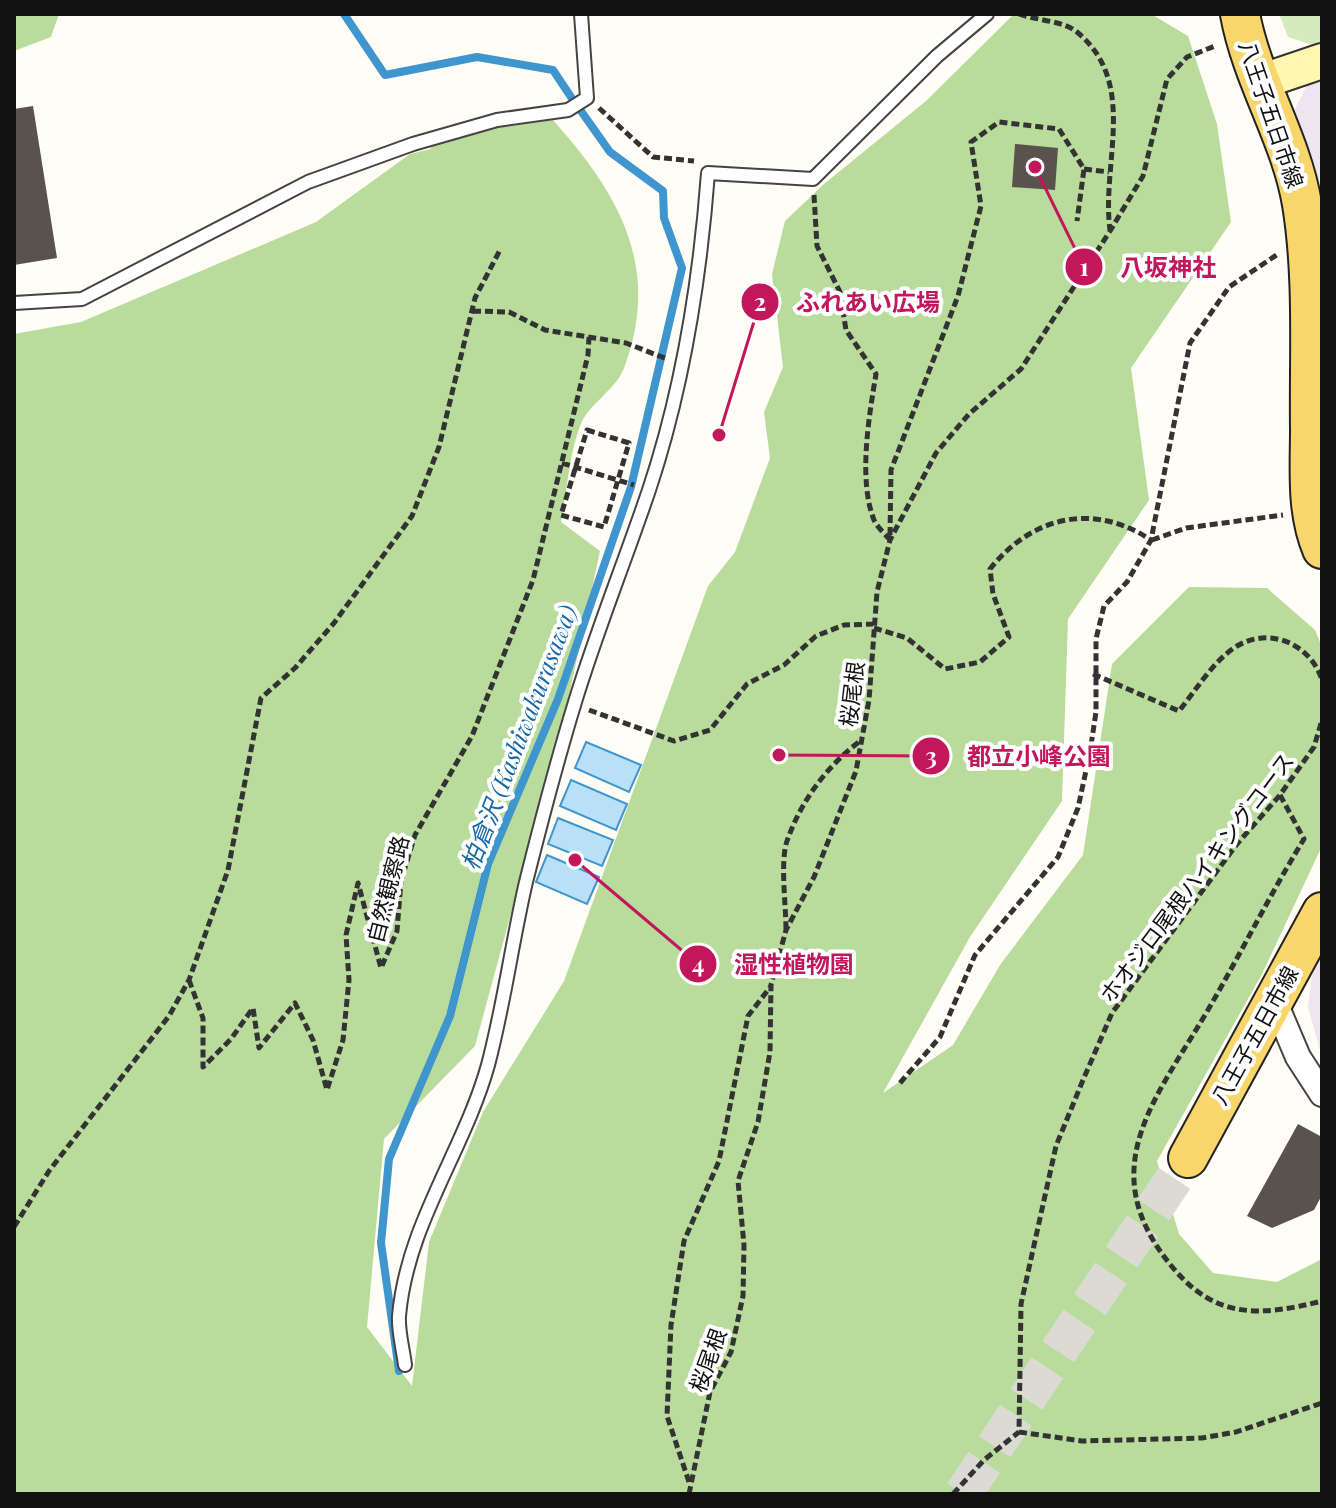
<svg xmlns="http://www.w3.org/2000/svg" width="1336" height="1508" viewBox="0 0 1336 1508" font-family="'Playfair Display','Noto Sans JP',serif">
  <rect width="100%" height="100%" fill="#fffdf5"/>
  <!-- industrial -->
  <path fill="#eee6ef" d="M 1322,76 L 1322,217 L 1291,117 L 1309,81 Z
    M 1322,955 L 1322,1057 L 1308,1007 L 1312,975 Z"/>
  <!-- green -->
  <path fill="#d5ebbd" d="M 1279,14 L 1322,14 L 1322,42 L 1312,45 L 1288,37 Z"/>
  <!-- forest -->
  <path fill="#b9dc9c" d="M 14,14 L 59,14 L 51,37 L 14,51 Z
    M 1014,14 L 1151,14 L 1188,36 L 1217,124 L 1231,222 L 1131,368 L 1149,500 L 1068,619 L 1062,801 L 970,937 L 883,1093 L 953,1045 L 1000,965 L 1083,855 L 1112,664 L 1189,587 L 1267,588 L 1315,630 L 1322,647 L 1322,846 L 1262,974 L 1157,1161 L 1179,1234 L 1213,1273 L 1277,1282 L 1322,1259 L 1322,1494 L 14,1494 L 14,334 L 81,322 L 316,222 L 410,154 L 431,149 L 427,137 L 553,120 C 619,194 662,267 624,368 C 616,390 588,404 580,426 C 569,455 567,492 561,522 L 600,551 L 565,714 L 475,1046 L 384,1139 L 367,1327 L 412,1386 L 429,1242 L 483,1112 L 564,981 L 708,586 L 735,552 L 770,458 L 764,412 L 783,367 L 772,274 L 785,221 L 824,184 L 926,101 Z"/>
  <!-- water -->
  <path fill="#b9e0f7" stroke="#3f96cf" stroke-width="2" d="M 586,742 L 641,765 L 629,792 L 575,768 Z
    M 571,780 L 627,804 L 616,830 L 560,806 Z
    M 558,818 L 613,840 L 602,866 L 548,844 Z
    M 547,855 L 599,877 L 587,904 L 536,882 Z"/>
  <g fill="none" stroke-linecap="round" stroke-linejoin="round">
    <!-- stream -->
    <path stroke="#3f96cf" stroke-width="8" d="M 344,14 L 385,75 L 477,57 L 553,70 L 571,97
      M 399,1371 L 381,1243 L 389,1159 L 450,1016 L 488,864 L 558,699 L 631,487 L 682,268 L 664,218 L 663,191 L 610,152 L 576,104"/>
  </g>
  <!-- building -->
  <path fill="#5a524d" d="M 33,106 L 57,258 L 14,265 L 14,109 Z
    M 1015,144 L 1058,148 L 1055,190 L 1012,187 Z
    M 1298,1124 L 1322,1137 L 1322,1195 L 1314,1210 L 1272,1228 L 1247,1216 Z"/>
  <g fill="none" stroke-linecap="round" stroke-linejoin="round">
    <!-- primary-tunnel -->
    <path stroke="#dbdad3" stroke-width="38" stroke-dasharray="38 19" stroke-linecap="butt" d="M 963,1494 L 1188,1158"/>
    <defs>
      <path id="lane" d="M 14,303 L 82,299 L 308,182 L 413,144 L 497,120 L 568,110 L 587,98 L 581,14
        M 405,1365 C 403,1349 398,1331 399,1316 C 407,1224 464,1151 488,1065 C 504,1005 512,942 526,882 C 541,822 557,761 575,702 C 597,630 625,561 649,490 C 683,388 700,280 708,173 L 813,179 L 937,56 L 987,14"/>
      <path id="street" d="M 1273,998 L 1298,1057 L 1322,1094"/>
      <path id="secondary" d="M 1260,82 L 1322,61"/>
      <path id="primary" d="M 1240,14 C 1252,80 1291,138 1302,204 C 1314,278 1309,354 1310,429 C 1310,469 1306,511 1322,549
        M 1188,1158 L 1322,912"/>
    </defs>
    <!-- lane casing -->
    <use href="#lane" stroke="#444" stroke-width="16"/>
    <!-- street casing -->
    <use href="#street" stroke="#444" stroke-width="28"/>
    <!-- secondary casing -->
    <use href="#secondary" stroke="#333" stroke-width="38"/>
    <!-- primary casing -->
    <use href="#primary" stroke="#222" stroke-width="42"/>
    <!-- path -->
    <path stroke="#333" stroke-width="5" stroke-dasharray="8 4" stroke-linecap="butt" d="M 1019,14 C 1035,20 1064,21 1077,32 C 1139,83 1101,163 1110,230
      M 599,108 L 653,157 L 694,161
      M 1084,169 L 1109,172
      M 814,195 L 817,246 L 840,292 L 846,330 L 876,374 C 869,416 858,480 874,520 C 877,527 885,534 890,540
      M 473,311 L 509,312 L 545,330 L 626,343 L 667,359
      M 587,430 L 629,443 L 604,527 L 561,515 Z
      M 562,463 L 634,485
      M 890,535 L 891,470 L 958,296 L 981,206 L 971,142 L 999,122 L 1059,129 L 1084,169 L 1077,221
      M 1152,540 L 1186,528 L 1283,515
      M 874,628 L 907,638 L 945,669 L 980,662 L 1009,637 L 993,594 L 990,569 C 1032,516 1094,502 1151,540
      M 1093,674 L 1179,711 C 1196,690 1214,660 1237,646 C 1271,626 1311,645 1322,680
      M 589,710 L 674,741 L 710,730 L 747,684 L 784,665 L 816,636 L 844,625 L 873,624
      M 1280,795 L 1304,839 C 1271,893 1243,949 1212,1003 C 1159,1096 1088,1168 1174,1269 C 1217,1320 1262,1316 1322,1301
      M 786,929 C 786,906 780,861 787,841 C 801,801 826,767 860,741
      M 189,980 L 203,1018 L 203,1067 L 231,1039 L 253,1008 L 259,1048 L 295,1003 L 313,1040 L 327,1090 L 343,1040 L 349,980 L 346,935 L 358,883 L 381,968 L 397,931 L 401,881 L 415,835 L 472,736 L 533,580 L 588,355 L 589,337
      M 900,1083 L 940,1037 L 975,955 L 1058,857 L 1078,808 L 1090,752 L 1096,712 L 1096,639 L 1104,606 L 1127,582 L 1151,540 L 1190,343 L 1229,287 L 1278,254
      M 14,1227 L 49,1171 L 169,1016 L 189,980 L 228,870 L 261,698 L 295,668 L 334,623 L 412,516 L 439,447 L 475,298 L 500,250
      M 1019,1432 L 1082,1441 L 1202,1438 L 1236,1432 L 1322,1403
      M 689,1482 L 667,1416 L 671,1325 L 684,1241 L 719,1161 L 748,1016 L 771,986
      M 689,1494 L 710,1392 L 731,1352 L 743,1296 L 744,1245 L 738,1181 L 758,1122 L 770,1052 L 771,985 L 786,930 L 814,877 L 856,771 L 869,700 L 877,592 L 890,540 L 936,453 L 969,414 L 1021,369 L 1110,231 L 1143,176 L 1167,79 L 1187,57 L 1215,46
      M 953,1494 L 984,1460 L 1019,1432 L 1021,1304 L 1056,1146 L 1083,1080 L 1112,1013 L 1237,844 L 1280,795 L 1314,747 L 1322,720"/>
    <!-- lane -->
    <use href="#lane" stroke="#fff" stroke-width="12"/>
    <!-- street -->
    <use href="#street" stroke="#fff" stroke-width="24"/>
    <!-- secondary -->
    <use href="#secondary" stroke="#fff6b0" stroke-width="34"/>
    <!-- primary -->
    <use href="#primary" stroke="#f9d66b" stroke-width="38"/>
  </g>
  <g text-anchor="middle" dominant-baseline="central" stroke-width="8" stroke-linejoin="round" paint-order="stroke">
    <!-- street labels -->
    <g font-size="22" fill="#111" stroke="#fff">
      <text transform="translate(1272 114) rotate(71)">八王子五日市線</text>
      <text transform="translate(851 694) rotate(-83)">桜尾根</text>
      <text transform="translate(1196 877) rotate(-53)">ホオジロ尾根ハイキングコース</text>
      <text transform="translate(387 889) rotate(-76)">自然観察路</text>
      <text transform="translate(1254 1035) rotate(-61)">八王子五日市線</text>
      <text transform="translate(707 1360) rotate(-70)">桜尾根</text>
    </g>
    <!-- water labels -->
    <g font-size="24" font-style="italic" fill="#1768a6" stroke="#fff">
      <text transform="translate(518 737) rotate(-69)">柏倉沢 (Kashiwakurasawa)</text>
    </g>
  </g>
  <!-- callouts -->
  <path fill="none" stroke="#c2185b" stroke-width="3" d="M1035 167L1084 267M719 435L760 302M779 755L931 756M575 860L698 964"/>
  <g fill="#c2185b" stroke="#fff" stroke-width="3">
    <circle cx="1035" cy="167" r="8"/>
    <circle cx="719" cy="435" r="8"/>
    <circle cx="779" cy="755" r="8"/>
    <circle cx="575" cy="860" r="8"/>
    <circle cx="1084" cy="267" r="20"/>
    <circle cx="760" cy="302" r="20"/>
    <circle cx="931" cy="756" r="20"/>
    <circle cx="698" cy="964" r="20"/>
  </g>
  <g font-size="24" text-anchor="middle" font-weight="bold" fill="#fff">
    <text x="1084" y="276">1</text>
    <text x="760" y="311">2</text>
    <text x="931" y="765">3</text>
    <text x="698" y="973">4</text>
  </g>
  <g font-size="24" text-anchor="middle" font-weight="bold" fill="#c2185b" stroke="#fff" stroke-width="8" stroke-linejoin="round" paint-order="stroke">
    <text x="1168" y="276">八坂神社</text>
    <text x="868" y="311">ふれあい広場</text>
    <text x="1039" y="765">都立小峰公園</text>
    <text x="794" y="973">湿性植物園</text>
  </g>
  <!-- border -->
  <rect width="1336" height="1508" fill="none" stroke="#111111" stroke-width="32"/>
</svg>
